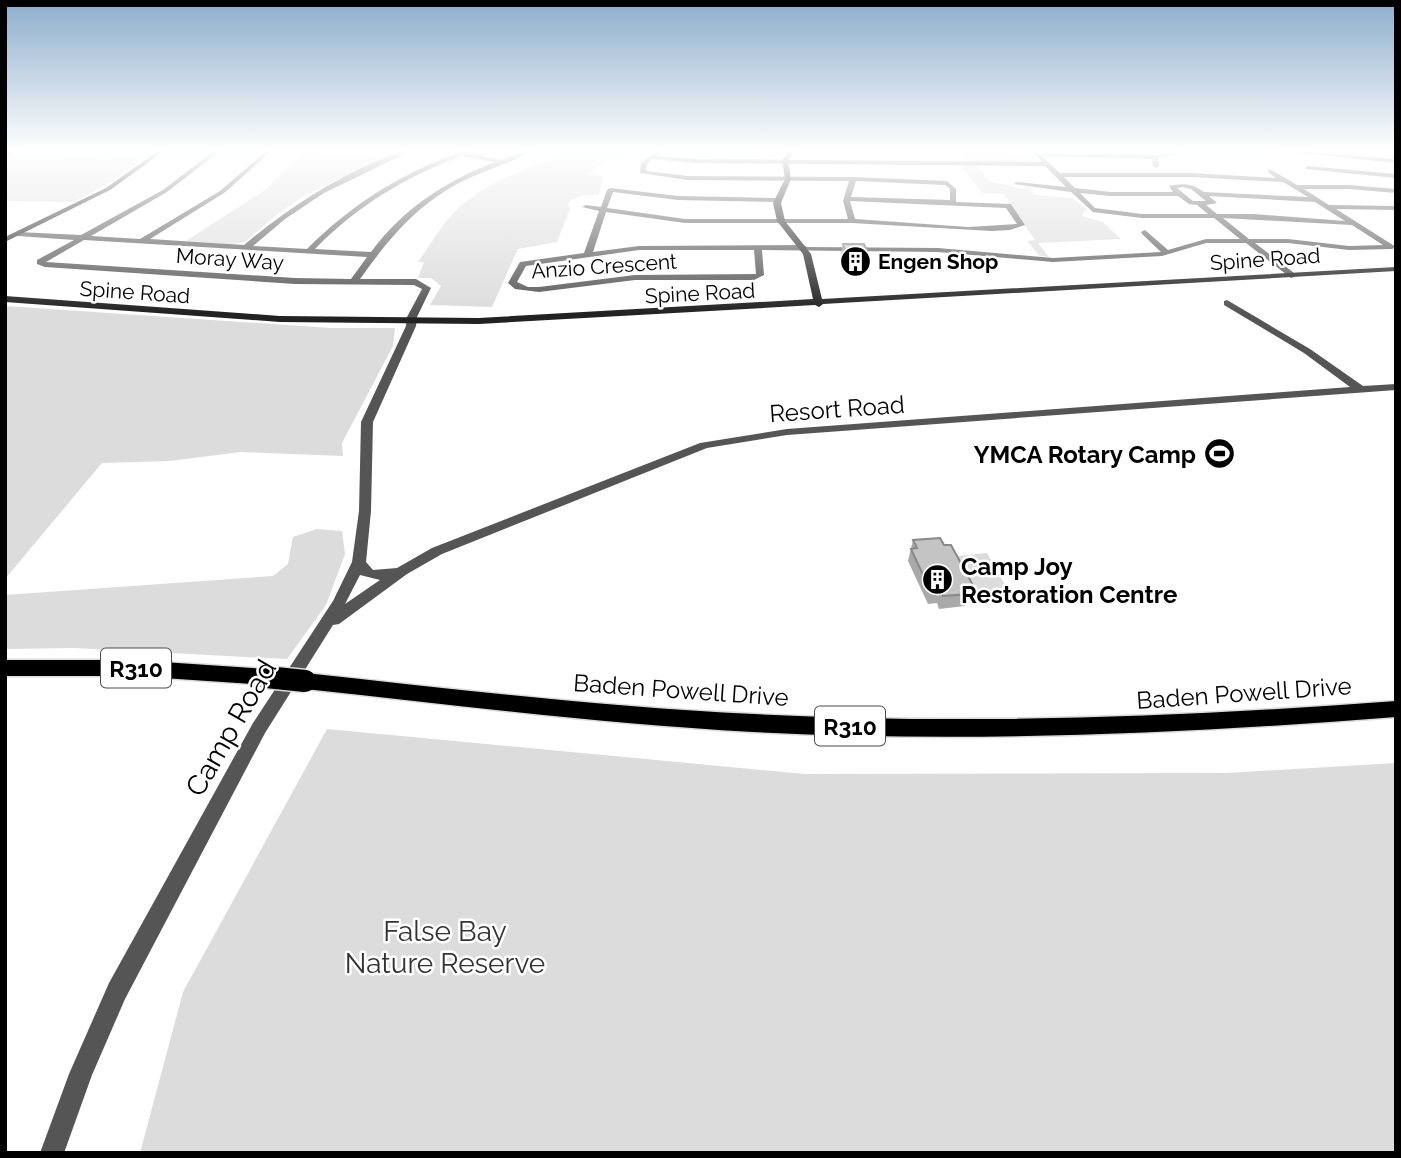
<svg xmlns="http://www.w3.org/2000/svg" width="1401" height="1158" viewBox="0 0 1401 1158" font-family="Raleway,sans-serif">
  <rect width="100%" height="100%" fill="#fff"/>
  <!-- green -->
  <path fill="#dcdcdc" d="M 570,151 L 629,151 L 585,174 L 603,176 L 599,195 L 585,195 L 571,200 L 568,205 L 570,209 L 557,242 L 518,249 L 492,307 L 430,305 L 441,286 L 431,278 L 418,278 L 424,262 L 418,262 C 429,247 438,230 450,217 C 480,182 530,168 570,151 Z
    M 927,151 L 1004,151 L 1009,156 L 1034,156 L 1041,162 L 975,163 L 989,181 L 1024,189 L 1028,186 L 1035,195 L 1072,198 L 1088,210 L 1084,211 L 1082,216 L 1103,222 L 1121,239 L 1038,243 L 1049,257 L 1040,256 L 1027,241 L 1035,240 L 1004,194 L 982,193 L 960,165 L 970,164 L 963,155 Z
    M 315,152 L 322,156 L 384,157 L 304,196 L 279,213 L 245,242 L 231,244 L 186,241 L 265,190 L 302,153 Z
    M 103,153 L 112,153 L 107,157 L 144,157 L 113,181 L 74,202 L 5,201 L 5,159 L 12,156 L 95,157 Z
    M 5,306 L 331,328 L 395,328 L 393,346 L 342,443 L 343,456 L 241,452 L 169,461 L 102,463 L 5,579 Z
    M 317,529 L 342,531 L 345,554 L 326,605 L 287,659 L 74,648 L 5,649 L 5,595 L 273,576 L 288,564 L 293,537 Z
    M 987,553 L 1008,590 L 979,593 L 958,556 Z
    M 327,729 L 805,774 L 1227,773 L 1396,763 L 1396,1153 L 140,1153 L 183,992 Z"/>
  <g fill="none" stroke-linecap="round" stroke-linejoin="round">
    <defs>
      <path id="primary" d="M 5,660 L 133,660 L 266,669 L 273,672 L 276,677 L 273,682 L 266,685 L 133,676 L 5,676 Z
        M 305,673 C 454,689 604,707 754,714 C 968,725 1182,717 1396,701 L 1396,717 C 1182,734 968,743 753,732 C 604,724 454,705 305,689 L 298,687 L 295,681 L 298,675 Z"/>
    </defs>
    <!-- primary casing -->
    <use href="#primary" stroke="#dbdbdb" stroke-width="3"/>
    <!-- street -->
    <path fill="#555" fill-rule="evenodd" d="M 13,151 L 20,151 L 5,158 L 5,154 Z
      M 214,151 L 220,151 L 167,192 L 91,236 L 140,239 L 220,191 L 266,151 L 272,151 L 224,193 L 150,239 L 244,245 C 284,211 326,184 374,162 C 386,157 398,151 411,151 L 324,193 L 285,219 L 253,246 L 307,249 C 350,206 398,175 455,154 L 455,152 L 472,151 L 468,153 L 500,160 L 525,151 L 532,151 C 512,163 488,169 467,179 C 419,202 390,237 360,279 L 416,279 L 431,288 L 417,317 L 416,326 L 373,422 L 371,511 L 366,562 L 373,570 L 397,568 L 432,548 L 700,443 L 787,429 L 1350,387 L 1304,353 L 1224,305 L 1224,301 L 1227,300 L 1310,349 L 1363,386 L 1396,384 L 1396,390 L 787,435 L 707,448 L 442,554 L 407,574 L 339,624 L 333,625 L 265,733 L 125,999 L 92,1075 L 64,1153 L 40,1153 L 69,1074 L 109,983 L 253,723 L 333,601 L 352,562 L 359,511 L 361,422 L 406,326 L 407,317 L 422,289 L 414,285 L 295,284 L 45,267 L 37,264 L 37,260 L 74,240 L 18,236 L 14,234 L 18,232 L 81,235 L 163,190 ZM 462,156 L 494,162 C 442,184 405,207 371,252 L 315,249 C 357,206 405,177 462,156 ZM 84,240 L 367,257 L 351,279 L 295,278 L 46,262 ZM 360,575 L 380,580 L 345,604 Z
      M 655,151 L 661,151 L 656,156 L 697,159 L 1042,162 L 1035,153 L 1155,155 L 1186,151 L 1158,158 L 1159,166 L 1156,168 L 1153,166 L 1152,159 L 1042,156 L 1060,173 L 1192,173 L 1276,178 L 1268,172 L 1270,169 L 1297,185 L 1349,185 L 1396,189 L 1396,193 L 1349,189 L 1304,189 L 1329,205 L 1396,206 L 1396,210 L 1336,209 L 1396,247 L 1392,249 L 1349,250 L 1288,243 L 1255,243 L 1294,273 L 1294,277 L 1291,278 L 1246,243 L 1206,243 L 1162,256 L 1053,262 L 938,252 L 762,250 L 764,275 L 754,280 L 635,280 L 539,292 L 515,289 L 508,283 L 520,262 L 584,253 L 599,211 L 582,207 L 586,205 L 601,207 L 607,190 L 610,188 L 678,196 L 776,198 L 779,200 L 776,202 L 678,200 L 613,192 L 607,208 L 685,219 L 848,219 L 843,201 L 849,181 L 688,180 L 640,173 L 641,163 ZM 652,159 L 697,163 L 1045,166 L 1066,187 L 1017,182 L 1014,184 L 1071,192 L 1093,212 L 1142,218 L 1214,218 L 1240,239 L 1206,239 L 1168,250 L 1145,230 L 1141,232 L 1142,234 L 1161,252 L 1053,258 L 938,248 L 807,247 L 803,245 L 639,246 L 593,252 L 606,212 L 685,223 L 852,223 L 992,231 L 1010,230 L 1025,225 L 1011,204 L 956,202 L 956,189 L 947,181 L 853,177 L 688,176 L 646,171 L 647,164 ZM 1064,177 L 1192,177 L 1283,182 L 1308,197 L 1204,192 C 1192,183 1183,183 1169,186 L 1173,192 L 1111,192 L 1075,188 ZM 856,181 L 945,185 L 950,189 L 950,200 L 851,197 ZM 1183,187 L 1191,189 L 1206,201 L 1193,201 L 1177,188 ZM 1080,193 L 1111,196 L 1178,196 L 1189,204 L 1197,205 L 1208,214 L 1142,214 L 1095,208 ZM 1209,196 L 1315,202 L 1345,221 L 1254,214 L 1217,214 L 1206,205 L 1217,203 ZM 850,201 L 1006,208 L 1017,224 L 968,227 L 855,219 ZM 1223,218 L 1352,225 L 1383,245 L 1349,246 L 1288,239 L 1249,239 ZM 639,250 L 754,250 L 756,274 L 635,275 L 539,287 L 528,287 L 517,282 L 526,266 Z
      M 1282,151 L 1300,151 L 1396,159 L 1396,163 Z
      M 1307,166 L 1396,174 L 1396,178 L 1305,169 Z"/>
    <!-- secondary -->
    <path fill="#222" fill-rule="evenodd" d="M 158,151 L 164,151 L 110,190 L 5,242 L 5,237 L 106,188 Z
      M 788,151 L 794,151 L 788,161 L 791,179 L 781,203 L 785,221 L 811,254 L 822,299 L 1396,267 L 1396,271 L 823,304 L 819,307 L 815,305 L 479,324 L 280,322 L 5,302 L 5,296 L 280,316 L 479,318 L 813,299 L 803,254 L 777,221 L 773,203 L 785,179 L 782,161 Z"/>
    <!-- primary -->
    <use href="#primary" fill="#000" fill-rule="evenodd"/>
    <defs>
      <path id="primary-bridge" d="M 266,677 L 305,681"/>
    </defs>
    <!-- primary-bridge casing -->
    <use href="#primary-bridge" stroke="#dbdbdb" stroke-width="25" stroke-linecap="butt"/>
    <!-- primary-bridge -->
    <use href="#primary-bridge" stroke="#000" stroke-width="22"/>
  </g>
  <!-- wall -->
  <path fill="#a9a9a9" d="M 843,244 L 870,259 L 868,269 L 846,268 L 841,254 Z
    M 913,540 L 944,545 L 974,587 L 970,600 L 967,600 L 965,606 L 939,609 L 937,603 L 928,604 L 908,561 Z"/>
  <!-- building -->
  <path fill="#c4c4c4" stroke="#898989" stroke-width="2" d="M 843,244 L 864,244 L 870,259 L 847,259 Z
    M 940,538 L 944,545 L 951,545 L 974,587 L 966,588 L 969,594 L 943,596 L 940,591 L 931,592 L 911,549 L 917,548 L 913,540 Z"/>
  <!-- sky -->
  <linearGradient id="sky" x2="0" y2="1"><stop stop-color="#8cadcc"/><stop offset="0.48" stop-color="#fff"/><stop offset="1" stop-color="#fff" stop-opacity="0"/></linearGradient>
  <rect width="1401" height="313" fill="url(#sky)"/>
  <!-- icons -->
  <defs>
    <symbol id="building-disc" viewBox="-11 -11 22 22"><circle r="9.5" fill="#000" stroke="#fff"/><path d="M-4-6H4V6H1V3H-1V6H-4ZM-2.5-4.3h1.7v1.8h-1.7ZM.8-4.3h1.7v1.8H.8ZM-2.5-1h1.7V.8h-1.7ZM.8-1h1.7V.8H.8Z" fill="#fff"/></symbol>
    <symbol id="stadium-disc" viewBox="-11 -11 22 22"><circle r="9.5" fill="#000" stroke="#fff"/><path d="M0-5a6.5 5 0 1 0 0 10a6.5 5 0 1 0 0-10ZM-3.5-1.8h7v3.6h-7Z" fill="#fff"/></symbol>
  </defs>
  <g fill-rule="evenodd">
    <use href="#building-disc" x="838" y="244" width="35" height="35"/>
    <use href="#stadium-disc" x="1202" y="436" width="35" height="35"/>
    <use href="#building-disc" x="920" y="562" width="35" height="35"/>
  </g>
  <g text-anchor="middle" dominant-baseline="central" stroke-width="5" stroke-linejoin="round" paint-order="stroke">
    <!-- far-street labels -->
    <g font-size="21" fill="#000" stroke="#fff">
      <text transform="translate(230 259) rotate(4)">Moray Way</text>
      <text transform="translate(1265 259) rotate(-4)">Spine Road</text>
      <text transform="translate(604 266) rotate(-4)">Anzio Crescent</text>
      <text transform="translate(135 292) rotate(4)">Spine Road</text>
      <text transform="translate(700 293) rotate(-3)">Spine Road</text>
    </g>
    <!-- far-poi labels -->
    <g font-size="21" font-weight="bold" fill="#000" stroke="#fff" text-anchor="start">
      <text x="878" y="261">Engen Shop</text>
    </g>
    <!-- shield labels -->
    <g fill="#fff" stroke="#4c4c4c" stroke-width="2">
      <rect x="101" y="648.5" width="70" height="39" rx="5"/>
      <rect x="815" y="706.5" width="70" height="39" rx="5"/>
    </g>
    <g font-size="23" font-weight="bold" fill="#000">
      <text x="136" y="668">R310</text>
      <text x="850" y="726">R310</text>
    </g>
    <!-- street labels -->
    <g font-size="24" fill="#000" stroke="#fff">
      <text transform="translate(837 409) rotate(-4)">Resort Road</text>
      <text transform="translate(681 690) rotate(4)">Baden Powell Drive</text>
      <text transform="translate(1244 693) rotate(-4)">Baden Powell Drive</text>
    </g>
    <!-- poi labels -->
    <g font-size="24" font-weight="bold" fill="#000" stroke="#fff" text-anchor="end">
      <text x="1196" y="454">YMCA Rotary Camp</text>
      <text x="961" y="566" text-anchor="start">Camp Joy<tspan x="961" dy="28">Restoration Centre</tspan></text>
    </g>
    <!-- near-street labels -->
    <g font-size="28" fill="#000" stroke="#fff">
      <text transform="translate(231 728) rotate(-60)">Camp Road</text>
    </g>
    <!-- near-park labels -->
    <g font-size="28" fill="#333" stroke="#fff">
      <text x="445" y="931">False Bay<tspan x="445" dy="32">Nature Reserve</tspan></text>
    </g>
  </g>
  <!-- border -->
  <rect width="1401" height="1158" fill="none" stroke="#000000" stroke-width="14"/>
</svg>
